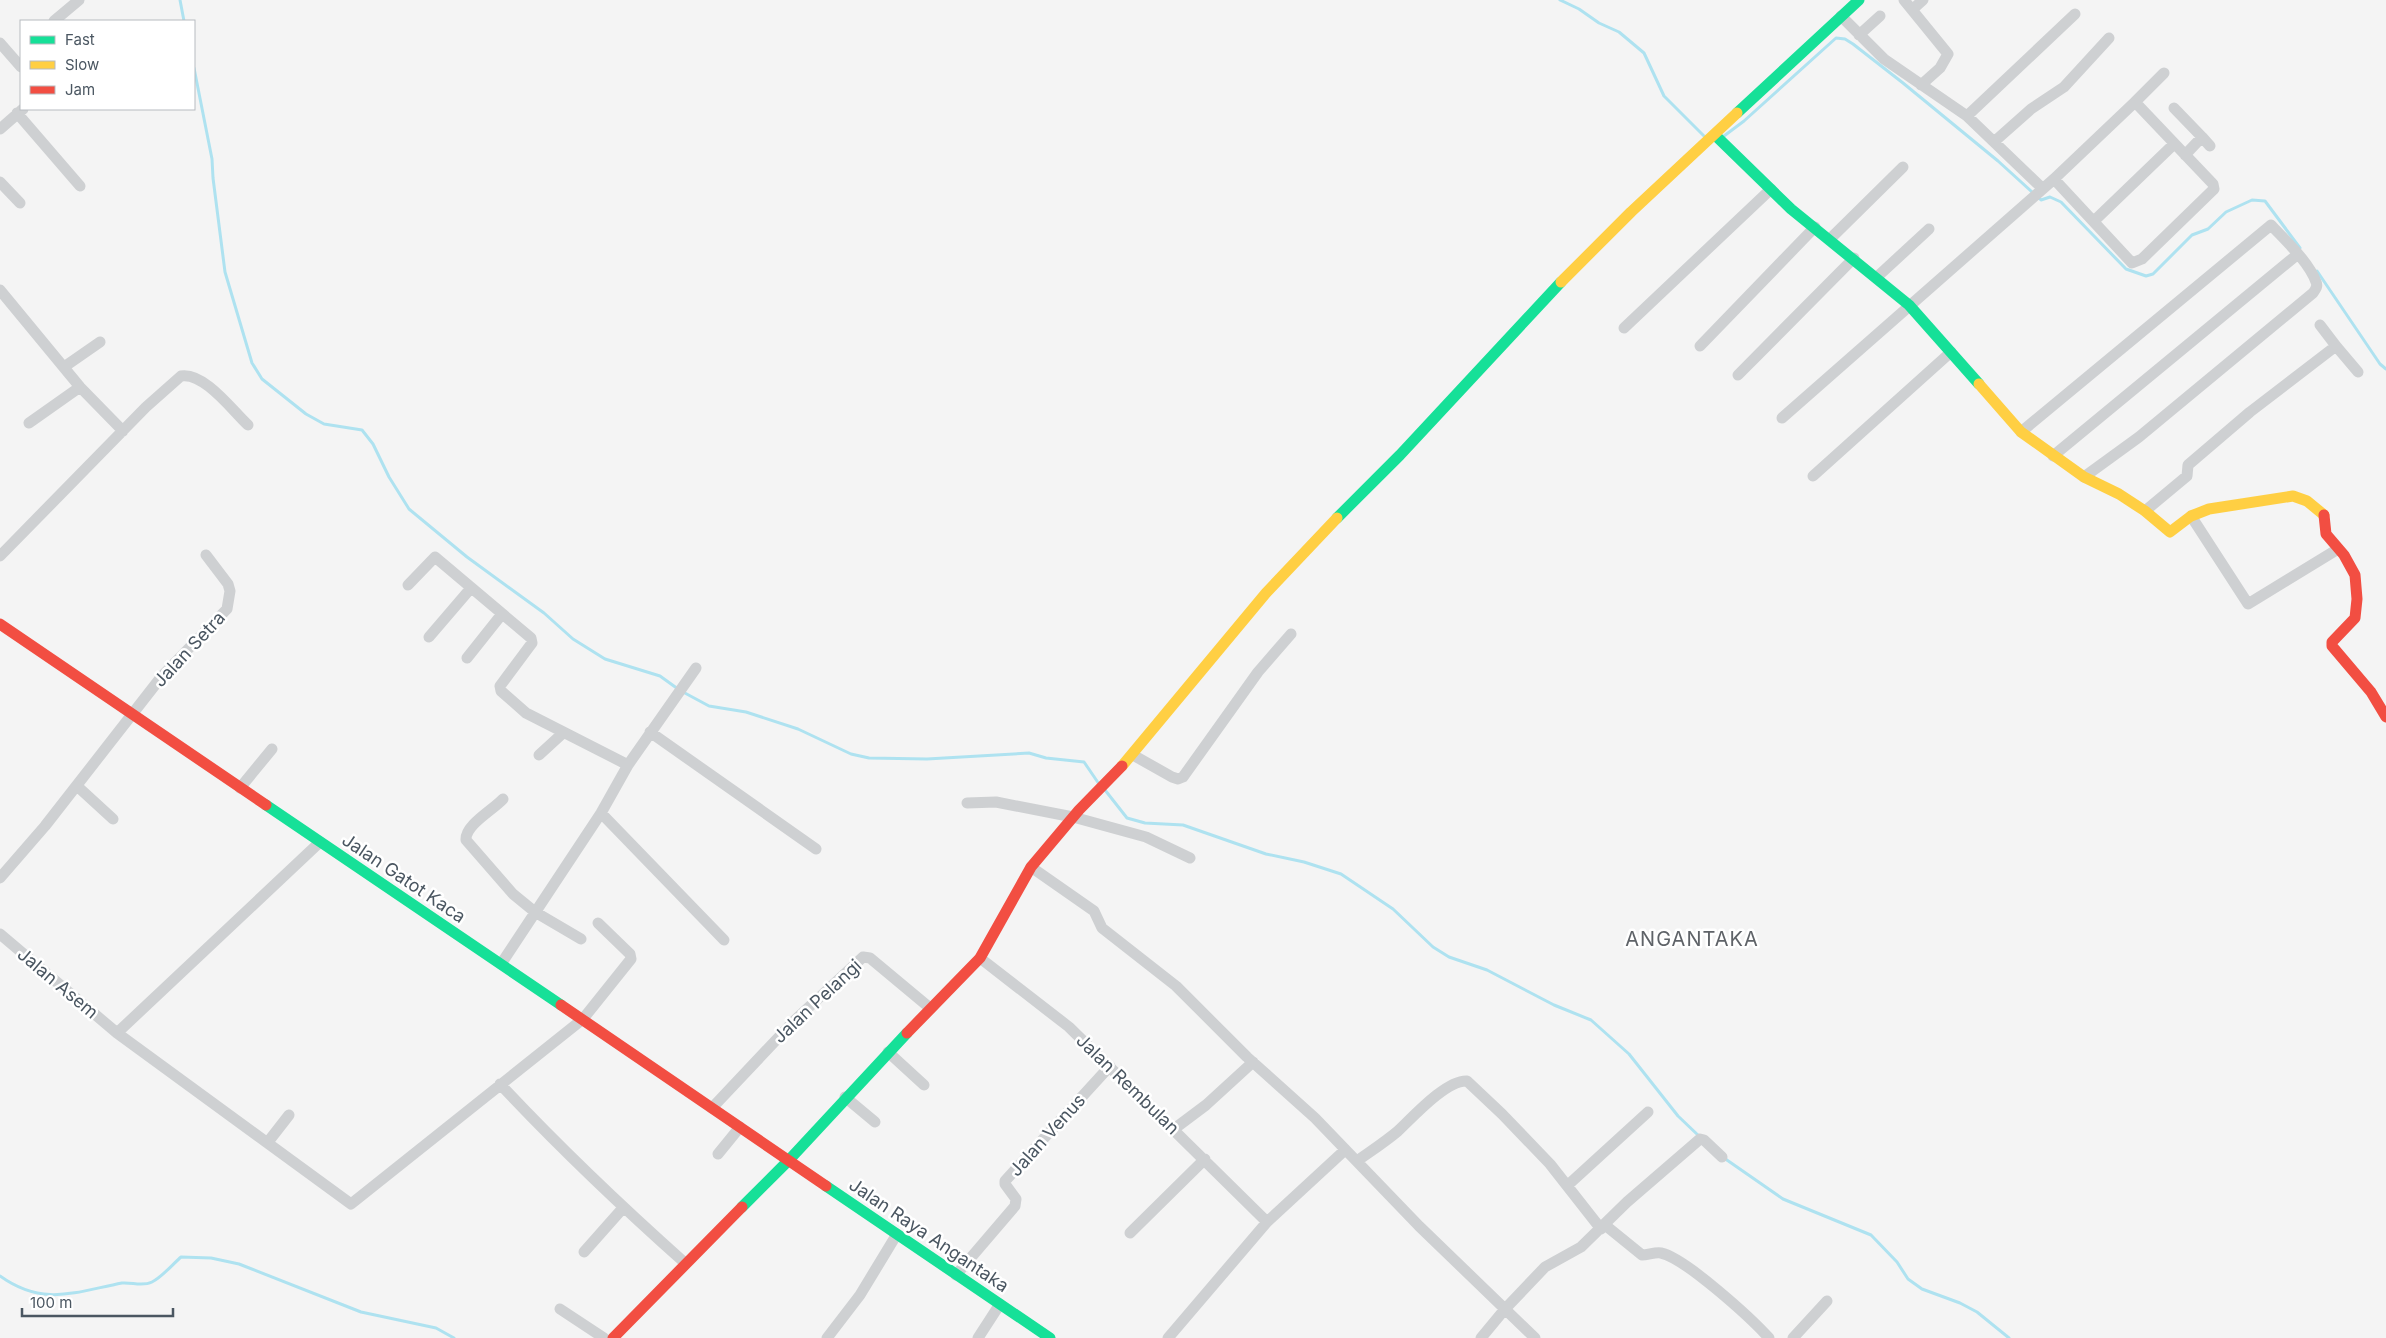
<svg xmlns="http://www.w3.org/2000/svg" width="2386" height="1338" viewBox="0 0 2386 1338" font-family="Inter,sans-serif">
  <rect width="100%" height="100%" fill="#f4f4f4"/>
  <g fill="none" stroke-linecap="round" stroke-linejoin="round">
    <!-- stream -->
    <path stroke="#aee2f0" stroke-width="3" d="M 180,0 L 184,21
      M 1560,0 L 1579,9 L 1599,23 L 1619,32 L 1644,53 L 1664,96 L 1704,136
      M 194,68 L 212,159 L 213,178 L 225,272 L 252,363 L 262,379 L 306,414 L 324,424 L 362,430 L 373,444 L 389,477 L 409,509 L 467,557 L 544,613 L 573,639 L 605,659 L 660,676 L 678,689
      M 1724,136 L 1744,121 L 1836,38 L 1845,39 L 1853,44 L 1903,83 L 1998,161 L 2041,200 L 2050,197 L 2061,202 L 2126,269 L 2146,276 L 2153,274 L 2192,235 L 2208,229 L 2226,212 L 2252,200 L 2265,201 L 2300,248
      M 2317,271 L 2380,364 L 2386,369
      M 683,692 L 709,706 L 746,712 L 798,729 L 851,754 L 869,758 L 927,759 L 1029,753 L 1046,758 L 1084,762 L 1099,784
      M 1105,790 L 1127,818 L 1145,823 L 1183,825 L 1266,854 L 1304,862 L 1341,874 L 1393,909 L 1433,947 L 1449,957 L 1487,970 L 1554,1005 L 1591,1020 L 1629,1054 L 1678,1116 L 1700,1137
      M 1724,1158 L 1783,1199 L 1871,1235 L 1897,1262 L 1908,1279 L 1922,1289 L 1960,1303 L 1977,1312 L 2009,1338
      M 0,1276 C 43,1307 75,1292 122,1283 C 132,1282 142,1287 152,1282 C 162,1277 173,1264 181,1257 L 211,1258 L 239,1264 L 361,1312 L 436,1328 L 454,1338"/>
    <!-- street -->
    <path stroke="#ced0d2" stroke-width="11" d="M 1904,0 L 1948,54 L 1940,68 L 1921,85
      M 1913,9 L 1923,0
      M 1841,16 L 1884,59 L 1967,116 L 2042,188
      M 54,21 L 79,0
      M 1859,35 L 1880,16
      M 0,43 L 21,67
      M 2135,102 L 2164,73
      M 2174,108 L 2202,137
      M 17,113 L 80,186
      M 1967,116 L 2075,14
      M 0,129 L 23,109
      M 1995,141 L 2031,109 L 2064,87 L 2109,38
      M 2185,155 L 2202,137 L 2210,146
      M 0,182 L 20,203
      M 2094,221 L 2174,144
      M 1830,239 L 1903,167
      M 1877,277 L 1929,229
      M 0,290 L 80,387 L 123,431
      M 1624,328 L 1771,189
      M 1700,346 L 1815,227
      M 2336,346 L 2358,372
      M 64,367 L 100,342
      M 1738,375 L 1854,258
      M 1782,418 L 2054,179 L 2135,102 L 2213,184 L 2214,189 L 2142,259 L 2132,263 L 2054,179
      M 29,423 L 80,387
      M 2021,432 L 2271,225 C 2285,240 2309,262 2316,282 C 2318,286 2316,289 2313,293 L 2139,437 L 2084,477
      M 2053,456 L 2298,254
      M 1813,476 L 1951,352
      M 2145,511 L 2187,476 L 2188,465 L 2250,412 L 2336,346 L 2320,325
      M 2191,516 L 2248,604 L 2338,549
      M 0,556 L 146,407 L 181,376 C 204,372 232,410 248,425
      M 408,585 L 435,557 L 531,638 L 532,643 L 500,686 L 501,691 L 526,713 L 628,765
      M 429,637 L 471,588
      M 467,658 L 502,614
      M 650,732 L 816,849
      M 539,755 L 563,733
      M 1133,755 L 1172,777 L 1178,779 L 1183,777 L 1258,672 L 1291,634
      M 77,786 L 113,819
      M 240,788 L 272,749
      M 503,799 C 493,810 465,825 466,840 L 513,894 L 535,912 L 581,939
      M 967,803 L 996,802 L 1073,817 L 1146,837 L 1190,858
      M 601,813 L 724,940
      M 1031,867 L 1094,911 L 1102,928 L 1176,986 L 1247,1057 L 1315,1118 L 1419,1226 L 1535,1338
      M 0,878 L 45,826 L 162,676 L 227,609 L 230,591 L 228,584 L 206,555
      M 0,934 L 117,1033 L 351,1204 L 583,1019 L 631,959 L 630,954 L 598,923
      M 980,958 L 1069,1027 L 1267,1222
      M 501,964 L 601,813 L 628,765 L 696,668
      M 117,1033 L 320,842
      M 888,1052 L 924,1085
      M 500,1084 C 559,1147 621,1206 685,1263
      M 845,1097 L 875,1122
      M 712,1108 L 795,1020 L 863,957 L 870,958 L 930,1008
      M 1174,1129 L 1206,1105 L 1253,1062
      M 268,1142 L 289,1115
      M 718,1154 L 740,1127
      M 1357,1161 C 1371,1151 1385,1142 1398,1131 C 1413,1117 1446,1080 1467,1081 L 1502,1114 L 1550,1164 L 1601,1229
      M 1568,1185 L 1648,1112
      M 1605,1225 L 1642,1255 C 1648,1255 1655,1252 1661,1253 C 1685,1258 1751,1318 1769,1338
      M 1130,1233 L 1205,1159
      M 584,1252 L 623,1208
      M 956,1275 L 1015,1206 L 1016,1199 L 1005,1184 L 1005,1181 L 1110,1066
      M 560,1309 L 604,1338
      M 827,1338 L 860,1295 L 897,1234
      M 978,1338 L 1000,1304
      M 1168,1338 L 1267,1222 L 1345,1150
      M 1481,1338 L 1505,1309 L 1545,1267 L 1581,1247 L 1627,1202 L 1700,1139 L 1704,1140 L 1722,1157
      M 1793,1338 L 1827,1301"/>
    <!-- fast -->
    <path stroke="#16e098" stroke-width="11" d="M 1737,113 L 1859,0
      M 1715,135 L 1791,209 L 1909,305 L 1979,384
      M 1337,518 L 1400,455 L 1561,282
      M 266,805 L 561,1005
      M 826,1186 L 1050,1338
      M 742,1207 L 789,1160 L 907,1033"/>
    <!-- slow -->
    <path stroke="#ffcf43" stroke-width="11" d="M 1561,282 L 1631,212 L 1737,113
      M 1979,384 L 2021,432 L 2084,477 L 2119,494 L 2145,511 L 2170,532 L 2191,516 L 2209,509 L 2293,496 L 2307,501 L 2324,515
      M 1122,766 L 1266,593 L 1337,518"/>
    <!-- jam -->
    <path stroke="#f24e42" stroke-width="11" d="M 2324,515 L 2326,534 L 2344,555 L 2355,575 L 2357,599 L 2355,618 L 2332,642 L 2332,646 L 2371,692 L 2386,717
      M 0,624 L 266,805
      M 561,1005 L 826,1186
      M 907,1033 L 980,958 L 1031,867 L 1079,810 L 1122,766
      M 613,1338 L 742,1207"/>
  </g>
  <g text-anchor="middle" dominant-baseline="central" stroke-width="5" stroke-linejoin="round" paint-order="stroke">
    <!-- street labels -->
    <g font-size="18" fill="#4a5661" stroke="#fff">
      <text transform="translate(189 649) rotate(-47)">Jalan Setra</text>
      <text transform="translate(404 878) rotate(34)">Jalan Gatot Kaca</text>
      <text transform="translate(58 983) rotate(40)">Jalan Asem</text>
      <text transform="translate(817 1001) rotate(-43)">Jalan Pelangi</text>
      <text transform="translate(1128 1084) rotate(44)">Jalan Rembulan</text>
      <text transform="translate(1047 1135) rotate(-48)">Jalan Venus</text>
      <text transform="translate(929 1235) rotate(34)">Jalan Raya Angantaka</text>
    </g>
    <!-- quarter labels -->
    <g font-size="20" letter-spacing="1" fill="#5f6368" stroke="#fff">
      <text x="1692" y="939">ANGANTAKA</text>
    </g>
  </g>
  <!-- legend -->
  <rect x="20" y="20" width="175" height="90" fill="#ffffff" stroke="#b7bbc0"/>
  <rect x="30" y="36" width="25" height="8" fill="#16e098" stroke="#b7bbc0"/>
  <text x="65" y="45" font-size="15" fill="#4a5661">Fast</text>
  <rect x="30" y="61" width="25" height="8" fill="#ffcf43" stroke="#b7bbc0"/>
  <text x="65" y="70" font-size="15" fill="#4a5661">Slow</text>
  <rect x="30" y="86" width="25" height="8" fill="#f24e42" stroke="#b7bbc0"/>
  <text x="65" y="95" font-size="15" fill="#4a5661">Jam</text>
  <!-- scale -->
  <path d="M22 1308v8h151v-8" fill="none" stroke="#4a5661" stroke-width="2.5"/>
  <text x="30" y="1308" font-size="15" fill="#4a5661" stroke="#ffffff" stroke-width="4" paint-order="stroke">100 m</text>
</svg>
